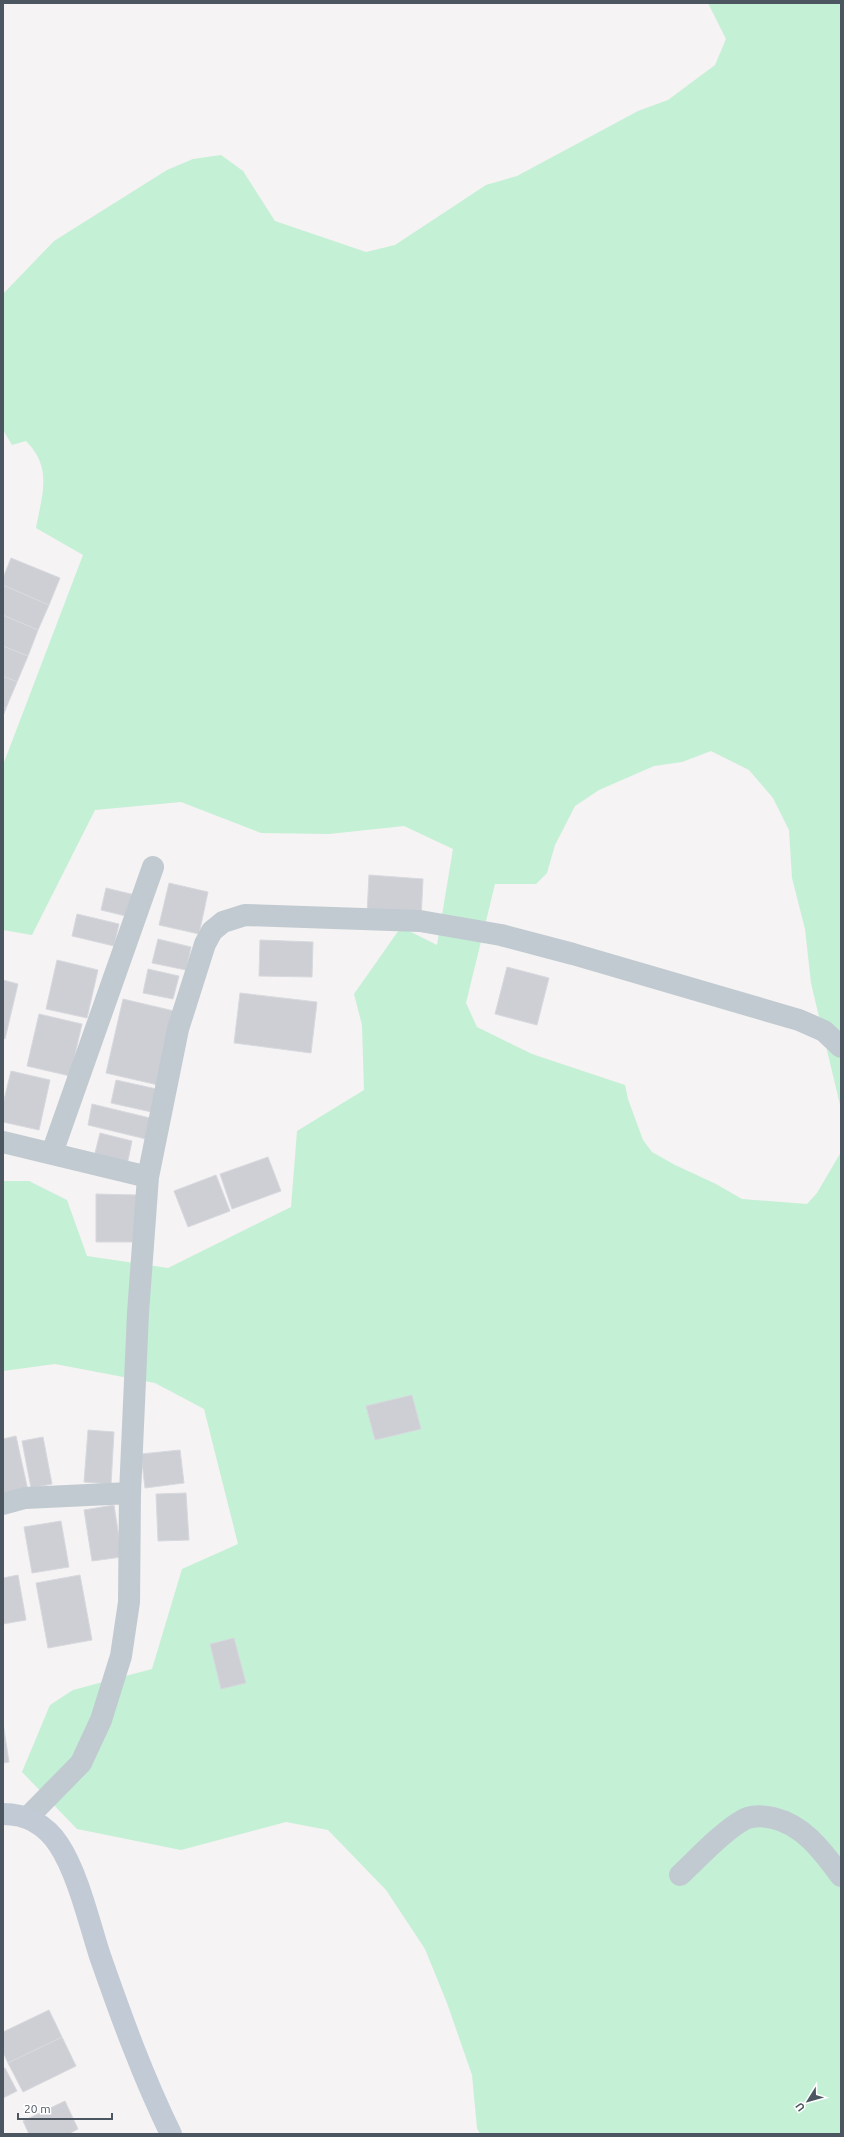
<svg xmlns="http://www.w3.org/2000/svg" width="844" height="2137" viewBox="0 0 844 2137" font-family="Ubuntu,sans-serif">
  <rect width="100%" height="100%" fill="#f5f3f3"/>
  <!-- green -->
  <path fill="#c4f0d6" d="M 708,3 L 841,3 L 841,1109 L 811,983 L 805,929 L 792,878 L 789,830 L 773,798 L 749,770 L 711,751 L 682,762 L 654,766 L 599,790 L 575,806 L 555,845 L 547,873 L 536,884 L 495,884 L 466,1003 L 477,1027 L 532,1054 L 625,1085 L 628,1099 L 643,1140 L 652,1152 L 675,1165 L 716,1184 L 742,1199 L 807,1204 L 817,1193 L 841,1152 L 841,2134 L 480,2134 L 477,2128 L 472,2075 L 447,2003 L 425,1949 L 386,1890 L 328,1830 L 286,1822 L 181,1850 L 77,1829 L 22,1772 L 50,1705 L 73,1690 L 152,1669 L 182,1569 L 238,1544 L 204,1409 L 155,1383 L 55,1364 L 3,1371 L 3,1181 L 29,1181 L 67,1200 L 87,1256 L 168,1268 L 291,1207 L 297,1131 L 364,1090 L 362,1025 L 354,994 L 401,927 L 437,945 L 453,849 L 404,826 L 329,834 L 261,833 L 181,802 L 95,810 L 32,935 L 3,930 L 3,765 L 83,555 L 36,528 C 42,495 53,468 26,441 L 12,445 L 3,430 L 3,294 L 54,241 L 167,170 L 193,159 L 221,155 L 243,171 L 275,221 L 366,252 L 395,245 L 486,185 L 517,176 L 638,111 L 668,100 L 715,65 L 726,39 Z"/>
  <!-- building -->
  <path fill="#cdcfd5" stroke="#d7d9de" d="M 11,558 L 60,578 L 49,605 L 3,585 L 3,578 Z
    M 3,585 L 49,605 L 38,630 L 3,615 Z
    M 3,615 L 38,630 L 28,656 L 3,646 Z
    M 3,646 L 28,656 L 17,682 L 3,676 Z
    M 3,676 L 17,682 L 6,708 L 3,707 Z
    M 3,707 L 6,708 L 3,716 Z
    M 369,875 L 423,879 L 421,919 L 367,915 Z
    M 169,883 L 208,892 L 199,934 L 159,925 Z
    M 106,888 L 135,895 L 130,917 L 101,910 Z
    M 77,914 L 119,924 L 114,946 L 72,936 Z
    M 158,939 L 191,947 L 186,970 L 152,963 Z
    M 260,940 L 313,942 L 312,977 L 259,976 Z
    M 57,960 L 98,970 L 87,1018 L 46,1009 Z
    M 507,967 L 549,978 L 537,1025 L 495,1014 Z
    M 148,969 L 179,976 L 173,999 L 143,993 Z
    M 3,980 L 18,984 L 5,1039 L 3,1038 Z
    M 240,993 L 317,1002 L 311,1053 L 234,1043 Z
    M 123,999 L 174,1011 L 158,1085 L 106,1073 Z
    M 39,1014 L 82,1024 L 70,1076 L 27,1066 Z
    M 11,1071 L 50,1080 L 39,1130 L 3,1122 L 3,1104 Z
    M 116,1080 L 161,1090 L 156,1113 L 111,1103 Z
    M 92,1104 L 154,1119 L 150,1140 L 88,1125 Z
    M 100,1133 L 132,1141 L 127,1165 L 94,1157 Z
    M 268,1157 L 281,1191 L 232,1209 L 220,1174 Z
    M 216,1175 L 230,1211 L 188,1227 L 174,1191 Z
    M 96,1194 L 137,1195 L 137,1242 L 96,1242 Z
    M 412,1395 L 421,1429 L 375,1440 L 366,1406 Z
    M 88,1430 L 114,1432 L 111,1484 L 84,1482 Z
    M 16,1436 L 29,1495 L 3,1500 L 3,1439 Z
    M 43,1437 L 52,1484 L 31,1488 L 22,1441 Z
    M 180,1450 L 184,1483 L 145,1488 L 141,1454 Z
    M 186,1493 L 189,1540 L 158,1541 L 156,1494 Z
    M 114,1505 L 122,1557 L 92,1561 L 84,1510 Z
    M 61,1521 L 69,1567 L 32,1573 L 24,1527 Z
    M 18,1575 L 26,1620 L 3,1624 L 3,1578 Z
    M 80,1575 L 92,1640 L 48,1648 L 36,1583 Z
    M 234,1638 L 246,1683 L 221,1689 L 210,1644 Z
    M 3,1723 L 9,1762 L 3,1763 Z
    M 49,2010 L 62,2037 L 8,2063 L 3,2052 L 3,2032 Z
    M 62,2037 L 76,2066 L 23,2092 L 8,2063 Z
    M 5,2068 L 17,2091 L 3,2098 L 3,2069 Z
    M 65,2101 L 78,2129 L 69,2134 L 29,2134 L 23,2121 Z"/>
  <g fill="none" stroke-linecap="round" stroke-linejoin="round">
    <!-- street -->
    <path stroke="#c1cad1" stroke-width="22" d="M 3,1142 L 148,1177
      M 52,1153 L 153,867
      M 3,1504 L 25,1498 L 130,1493
      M 28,1817 L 81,1763 L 101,1720 L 121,1656 L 129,1602 L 130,1493 L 138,1313 L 148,1177 L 178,1029 L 205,944 L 212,931 L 223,922 L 245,915 L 420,921 L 501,935 L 573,954 L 799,1020 L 824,1031 L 841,1047
      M 680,1875 C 698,1858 724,1830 745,1819 C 754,1815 764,1816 773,1818 C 804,1825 823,1852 841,1876"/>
    <!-- secondary -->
    <path stroke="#c2cbd5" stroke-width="22" d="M 3,1814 C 26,1814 46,1825 59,1845 C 78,1874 89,1922 100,1956 C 121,2016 143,2077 171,2134"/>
  </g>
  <!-- border -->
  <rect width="844" height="2137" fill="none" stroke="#4b5660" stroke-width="8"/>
  <!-- north arrow -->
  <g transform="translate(808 2101) rotate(233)" stroke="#ffffff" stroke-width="3" paint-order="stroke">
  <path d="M0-3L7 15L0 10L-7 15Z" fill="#4b5660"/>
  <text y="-6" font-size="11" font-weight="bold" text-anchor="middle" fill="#4b5660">U</text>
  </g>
  <!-- scale -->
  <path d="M18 2113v6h94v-6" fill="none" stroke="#4b5660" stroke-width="2"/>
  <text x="24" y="2113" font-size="12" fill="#4b5660" stroke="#ffffff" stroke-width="3" paint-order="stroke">20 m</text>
</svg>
